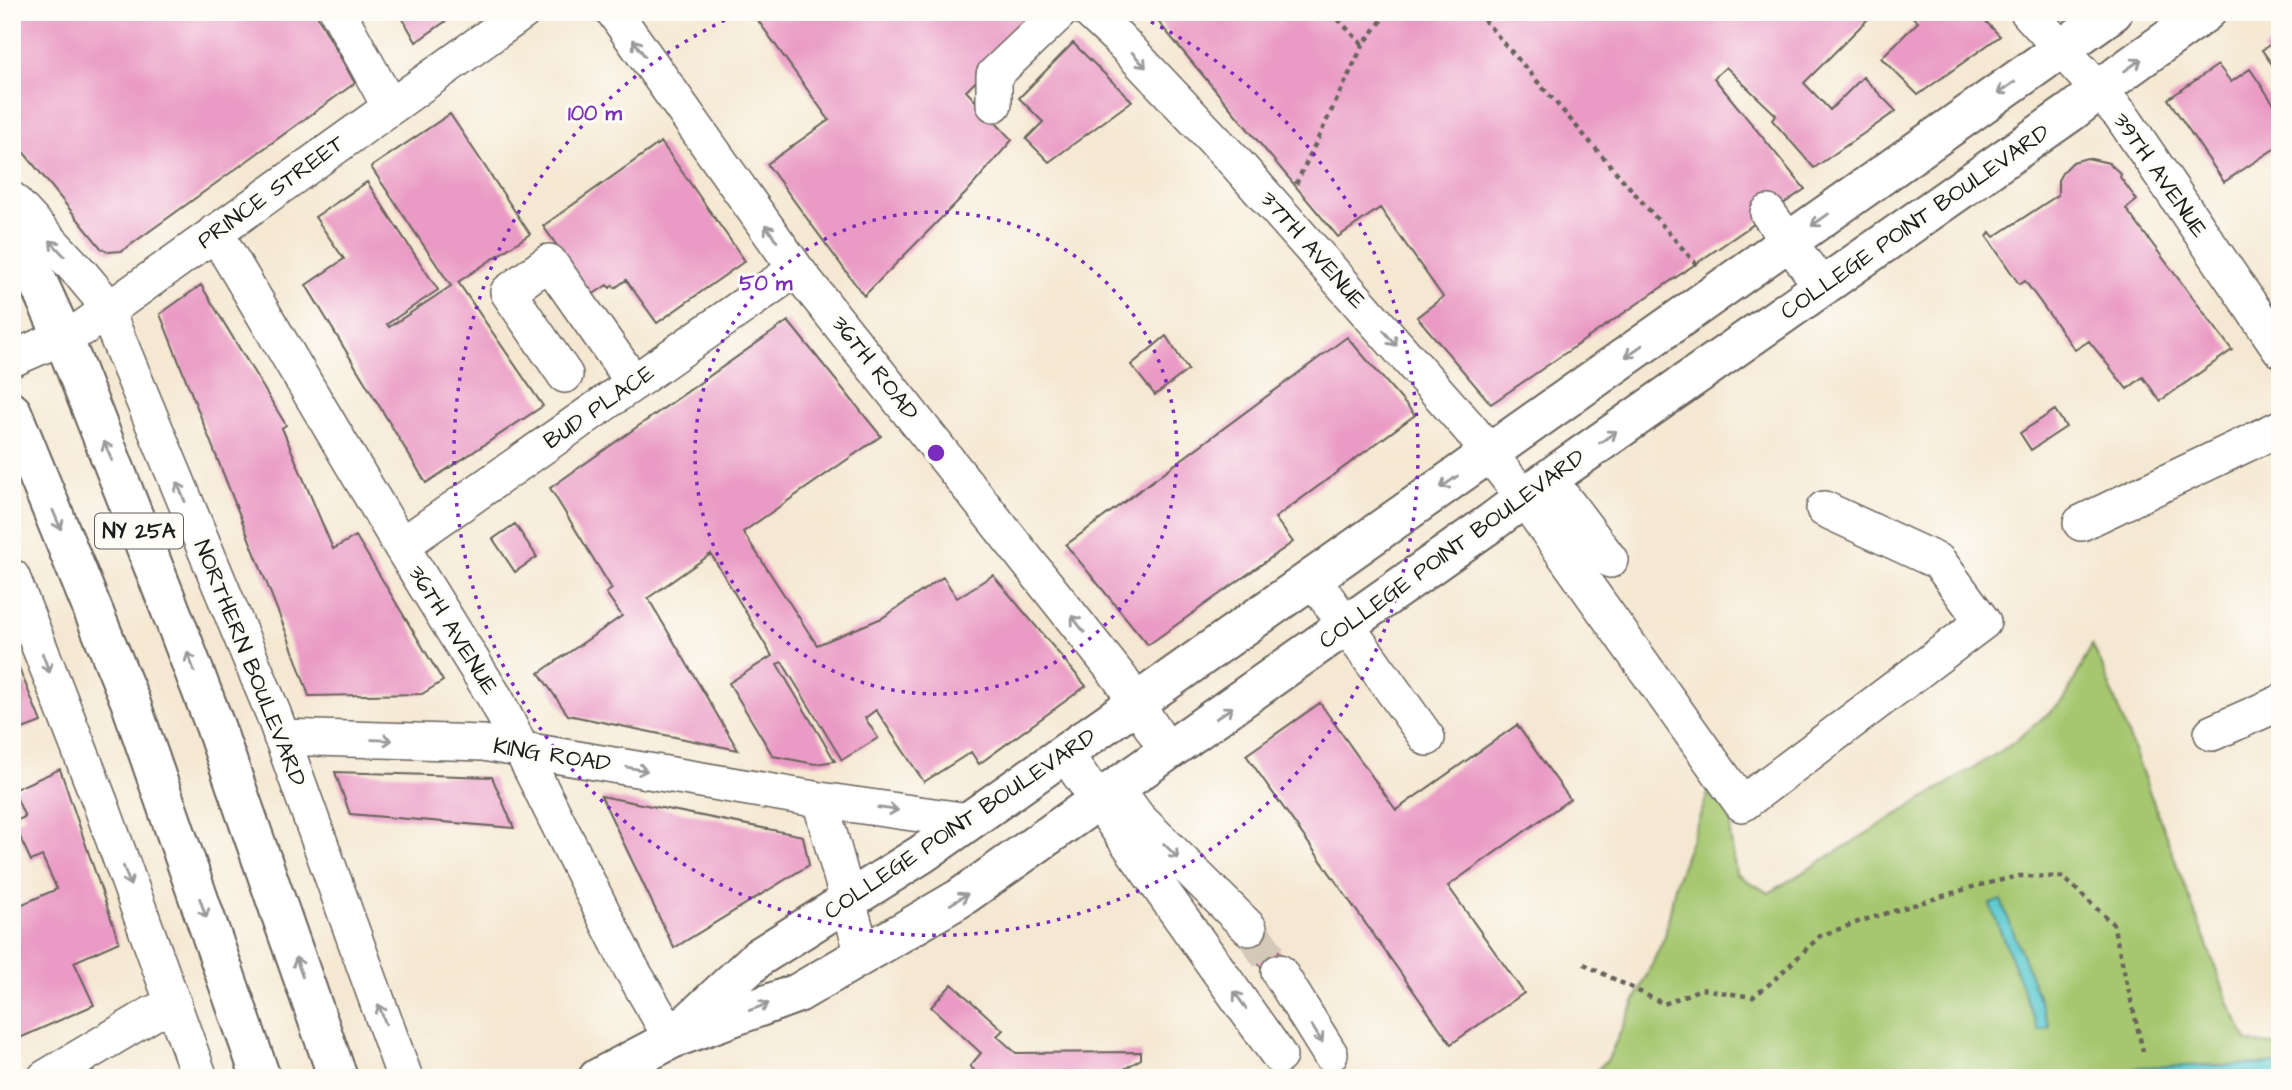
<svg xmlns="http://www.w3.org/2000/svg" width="2292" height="1090" viewBox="0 0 2292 1090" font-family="'Architects Daughter',sans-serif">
  <rect width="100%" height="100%" fill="#fdfcf7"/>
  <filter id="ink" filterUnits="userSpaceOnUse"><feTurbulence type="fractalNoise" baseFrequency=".0143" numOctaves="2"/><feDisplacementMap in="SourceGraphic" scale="14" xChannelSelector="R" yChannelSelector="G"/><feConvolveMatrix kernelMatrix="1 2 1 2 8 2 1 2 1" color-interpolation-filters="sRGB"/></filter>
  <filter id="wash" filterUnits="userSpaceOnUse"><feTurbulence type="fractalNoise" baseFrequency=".00686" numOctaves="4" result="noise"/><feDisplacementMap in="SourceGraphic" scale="28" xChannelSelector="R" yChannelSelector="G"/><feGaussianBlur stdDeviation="1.57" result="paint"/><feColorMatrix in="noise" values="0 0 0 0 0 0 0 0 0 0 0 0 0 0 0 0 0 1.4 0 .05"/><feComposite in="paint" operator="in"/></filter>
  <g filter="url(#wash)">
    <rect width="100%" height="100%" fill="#f5e8d2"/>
    <!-- green -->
    <path fill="#a6c770" stroke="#617246" stroke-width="2" d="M 2092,645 L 2101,663 L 2230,1006 L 2248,1042 L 2280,1046 L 2280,1064 L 2141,1067 L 2102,1078 L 1590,1078 L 1608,1059 L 1665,936 L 1676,881 L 1708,794 L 1733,815 L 1730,835 L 1736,874 L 1769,893 L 2012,744 L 2065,699 Z"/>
    <!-- water -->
    <path fill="#5dcad1" stroke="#3c7376" stroke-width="2" d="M 2001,900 L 2050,1027 L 2039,1031 L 1990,904 Z
      M 2280,1064 L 2280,1078 L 2102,1078 L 2141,1067 Z"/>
    <g id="blocks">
      <!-- building -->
      <path fill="#ea9bc5" d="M 12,12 L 315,12 L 355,83 L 122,251 L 108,252 L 101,248 L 12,138 Z
        M 399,12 L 459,12 L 416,42 Z
        M 752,12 L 1034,12 L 1040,19 L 966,91 L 1012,140 L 966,193 L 864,296 L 767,164 L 829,120 Z
        M 1150,12 L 1875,12 L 1804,83 L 1830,110 L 1863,77 L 1896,111 L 1814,168 L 1772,120 L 1776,115 L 1726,67 L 1714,78 L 1805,189 L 1491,404 L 1417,317 L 1443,297 L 1380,208 L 1338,237 Z
        M 1907,12 L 1977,12 L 2000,36 L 1918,95 L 1881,58 L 1918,22 Z
        M 2280,38 L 2280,76 L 2262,50 Z
        M 1073,43 L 1132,101 L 1049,162 L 1026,139 L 1043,122 L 1019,98 Z
        M 2218,65 L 2231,82 L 2250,69 L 2280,113 L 2280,145 L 2224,182 L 2168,99 Z
        M 450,114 L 530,234 L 458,282 L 543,406 L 426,483 L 306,285 L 344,259 L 315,217 L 367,182 L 438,290 L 387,324 L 389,327 L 451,286 L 371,167 Z
        M 661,142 L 745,261 L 657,323 L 626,280 L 615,288 L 613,285 L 610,288 L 607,285 L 592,295 L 543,226 Z
        M 2087,158 L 2109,163 L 2121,174 L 2120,177 L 2137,200 L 2126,209 L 2232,350 L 2160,401 L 2143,377 L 2127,389 L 2089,341 L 2075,350 L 2025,281 L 2019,284 L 1987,237 L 1990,232 L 1994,237 L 2058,195 L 2058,180 L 2062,173 L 2073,162 Z
        M 201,285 L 286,425 L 282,428 L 333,549 L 356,536 L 443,681 L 422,694 L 309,696 L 288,637 L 160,314 Z
        M 788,321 L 881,436 L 743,532 L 817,645 L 882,618 L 943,577 L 957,598 L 993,575 L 1086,686 L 979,764 L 971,752 L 924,782 L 876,710 L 865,718 L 878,738 L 842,760 L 782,662 L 777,664 L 835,761 L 815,764 L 773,756 L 729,683 L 772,656 L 711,554 L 648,598 L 738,750 L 568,715 L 539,673 L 622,616 L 606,593 L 612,589 L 550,488 Z
        M 1166,336 L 1188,370 L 1155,395 L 1131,365 Z
        M 1347,337 L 1415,415 L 1275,518 L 1293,542 L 1148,645 L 1066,545 Z
        M 2055,410 L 2066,427 L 2031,450 L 2020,433 Z
        M 515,524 L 537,557 L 515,572 L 493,539 Z
        M 12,651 L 41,722 L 12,733 Z
        M 1320,703 L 1396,810 L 1517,725 L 1570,799 L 1448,886 L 1524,993 L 1451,1044 L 1246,755 Z
        M 60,769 L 119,942 L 74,962 L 94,1005 L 13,1041 L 18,1052 L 12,1055 L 12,899 L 16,907 L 57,889 L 42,856 L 31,861 L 13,822 L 25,817 L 13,790 Z
        M 335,772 L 492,777 L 514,828 L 350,814 Z
        M 601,796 L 803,836 L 809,865 L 674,948 Z
        M 1258,921 L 1289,966 L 1269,979 L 1239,936 Z
        M 952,984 L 1003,1030 L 997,1036 L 1016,1053 L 1141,1052 L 1141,1059 L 1109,1078 L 981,1078 L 970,1066 L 981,1053 L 931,1007 Z"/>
    </g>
  </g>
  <g filter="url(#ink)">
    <use href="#blocks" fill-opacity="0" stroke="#68635c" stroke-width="2"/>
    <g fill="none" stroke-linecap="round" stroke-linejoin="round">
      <!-- minor-tunnel -->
      <path stroke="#d4c9b7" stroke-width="35" stroke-dasharray="35 18" stroke-linecap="butt" d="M 1249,928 L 1279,972"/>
      <defs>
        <path id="minor" d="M 338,12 L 390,107
          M 614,12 L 796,269 L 1120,678 L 1168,752
          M 1090,12 L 1119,39 L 1237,164 L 1471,430 L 1524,498 L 1742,804 L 1983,622 L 1939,562 L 1824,509
          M 2028,12 L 2121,115 L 2280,349
          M 994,104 L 994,75 L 1060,12
          M 12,200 L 81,274 L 101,298 L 273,713 L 405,1078
          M 1768,213 L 1822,287
          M 215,232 L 401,546 L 497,701 L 628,963 L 672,1039
          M 12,359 L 83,328 L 523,12
          M 565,375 L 508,292 L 549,262 L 634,383
          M 1549,479 L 1610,560
          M 2081,523 L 2280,428
          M 401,546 L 796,269
          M 12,577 L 100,802 L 200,1078
          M 1313,579 L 1427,738
          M 2212,733 L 2280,703
          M 281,737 L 483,743 L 820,800 L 969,821
          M 1065,754 L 1279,1056
          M 1121,795 L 1138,818 L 1249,928
          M 820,800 L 863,955
          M 1279,972 L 1330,1054
          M 45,1078 L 152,1014 L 174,1004"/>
        <path id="major" d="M 12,238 L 38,282 L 63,337 L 176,624 L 215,726 L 338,1078
          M 12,412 L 130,701 L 261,1078
          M 684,1027 L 759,957 L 922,854 L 969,821 L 2113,12
          M 598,1078 L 672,1039 L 798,993 L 960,898 L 1492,522 L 1561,470 L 2071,112 L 2121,73 L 2206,12"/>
      </defs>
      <!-- minor casing -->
      <use href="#minor" stroke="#68635c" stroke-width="38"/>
      <!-- major casing -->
      <use href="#major" stroke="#68635c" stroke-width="42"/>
      <!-- path -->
      <path stroke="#68635c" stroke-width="4.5" stroke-dasharray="5 5" stroke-linecap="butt" d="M 1331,12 L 1363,45
        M 1477,12 L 1697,265
        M 1296,184 L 1363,45 L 1388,12
        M 1584,964 L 1664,1004 L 1701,989 L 1753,997 L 1772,982 L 1820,936 L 1861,921 L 1976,886 L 2019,876 L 2063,877 L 2113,924 L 2143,1051"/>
      <!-- minor -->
      <use href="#minor" stroke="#fff" stroke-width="35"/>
      <!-- major -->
      <use href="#major" stroke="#fff" stroke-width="38"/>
    </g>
    <!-- one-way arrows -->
    <defs><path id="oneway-shaft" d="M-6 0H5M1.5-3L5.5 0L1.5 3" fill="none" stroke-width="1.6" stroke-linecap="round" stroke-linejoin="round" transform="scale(1.75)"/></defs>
    <g stroke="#999">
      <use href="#oneway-shaft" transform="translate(639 48) rotate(-125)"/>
      <use href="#oneway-shaft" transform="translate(1139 60) rotate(48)"/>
      <use href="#oneway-shaft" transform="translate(2133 65) rotate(-35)"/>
      <use href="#oneway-shaft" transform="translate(2006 88) rotate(145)"/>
      <use href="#oneway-shaft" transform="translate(1820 220) rotate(145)"/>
      <use href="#oneway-shaft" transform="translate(771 233) rotate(-125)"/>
      <use href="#oneway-shaft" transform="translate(57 248) rotate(-133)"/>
      <use href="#oneway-shaft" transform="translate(1390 338) rotate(49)"/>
      <use href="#oneway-shaft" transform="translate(1634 351) rotate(145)"/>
      <use href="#oneway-shaft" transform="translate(1608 437) rotate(-35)"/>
      <use href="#oneway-shaft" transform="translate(108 451) rotate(-112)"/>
      <use href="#oneway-shaft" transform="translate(1449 482) rotate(145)"/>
      <use href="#oneway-shaft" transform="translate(181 492) rotate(-113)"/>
      <use href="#oneway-shaft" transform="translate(57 520) rotate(67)"/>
      <use href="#oneway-shaft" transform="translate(1078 624) rotate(-128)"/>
      <use href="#oneway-shaft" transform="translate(191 662) rotate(-111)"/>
      <use href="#oneway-shaft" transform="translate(46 663) rotate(69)"/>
      <use href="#oneway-shaft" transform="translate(1224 713) rotate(-35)"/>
      <use href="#oneway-shaft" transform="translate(382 740) rotate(2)"/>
      <use href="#oneway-shaft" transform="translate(637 769) rotate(10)"/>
      <use href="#oneway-shaft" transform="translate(888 809) rotate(8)"/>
      <use href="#oneway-shaft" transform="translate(1171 851) rotate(45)"/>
      <use href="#oneway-shaft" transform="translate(127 876) rotate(70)"/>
      <use href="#oneway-shaft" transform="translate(959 899) rotate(-32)"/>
      <use href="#oneway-shaft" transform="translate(203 908) rotate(71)"/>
      <use href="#oneway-shaft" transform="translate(299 967) rotate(-109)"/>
      <use href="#oneway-shaft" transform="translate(1240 1000) rotate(-125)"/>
      <use href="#oneway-shaft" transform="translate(759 1007) rotate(-20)"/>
      <use href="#oneway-shaft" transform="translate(382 1014) rotate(-110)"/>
      <use href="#oneway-shaft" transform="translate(1317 1034) rotate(58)"/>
    </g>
  </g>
  <!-- distance rings -->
  <g fill="none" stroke="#7b2cbf" stroke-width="3.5" stroke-dasharray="3.5 7">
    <circle cx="936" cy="453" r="241"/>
    <path d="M1132 13A482 482 0 1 1 740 13"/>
  </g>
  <g text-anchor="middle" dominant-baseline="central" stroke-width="6" stroke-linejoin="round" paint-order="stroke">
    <!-- shield labels -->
    <rect fill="#fdfcf7" stroke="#605f5e" stroke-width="2" x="95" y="513.5" width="88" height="35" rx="5"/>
    <g font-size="21" font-weight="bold" fill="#1c1c1c">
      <text x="139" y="531">NY 25A</text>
    </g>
    <!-- street labels -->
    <g font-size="23" fill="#1c1c1c" stroke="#fdfcf7">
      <text transform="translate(2160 175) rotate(55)">39TH AVENUE</text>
      <text transform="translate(271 192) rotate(-36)">PRINCE STREET</text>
      <text transform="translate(1915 222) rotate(-35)">COLLEGE POINT BOULEVARD</text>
      <text transform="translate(1313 250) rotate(49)">37TH AVENUE</text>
      <text transform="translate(875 368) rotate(52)">36TH ROAD</text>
      <text transform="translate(599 407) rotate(-35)">BUD PLACE</text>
      <text transform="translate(1452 549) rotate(-36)">COLLEGE POINT BOULEVARD</text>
      <text transform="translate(453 630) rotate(58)">36TH AVENUE</text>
      <text transform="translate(250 663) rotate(68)">NORTHERN BOULEVARD</text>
      <text transform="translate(552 755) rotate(9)">KING ROAD</text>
      <text transform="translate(960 824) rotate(-34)">COLLEGE POINT BOULEVARD</text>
    </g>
  </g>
  <circle cx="936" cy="453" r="10" fill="#7b2cbf" stroke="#fdfcf7" stroke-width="3.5"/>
  <g font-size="21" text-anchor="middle" font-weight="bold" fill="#7b2cbf" stroke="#fdfcf7" stroke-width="6" stroke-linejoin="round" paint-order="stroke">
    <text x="595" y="120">100 m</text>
    <text x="766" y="290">50 m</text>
  </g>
  <!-- margin -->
  <rect width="2292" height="1090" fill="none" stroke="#fdfcf7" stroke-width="42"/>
</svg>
